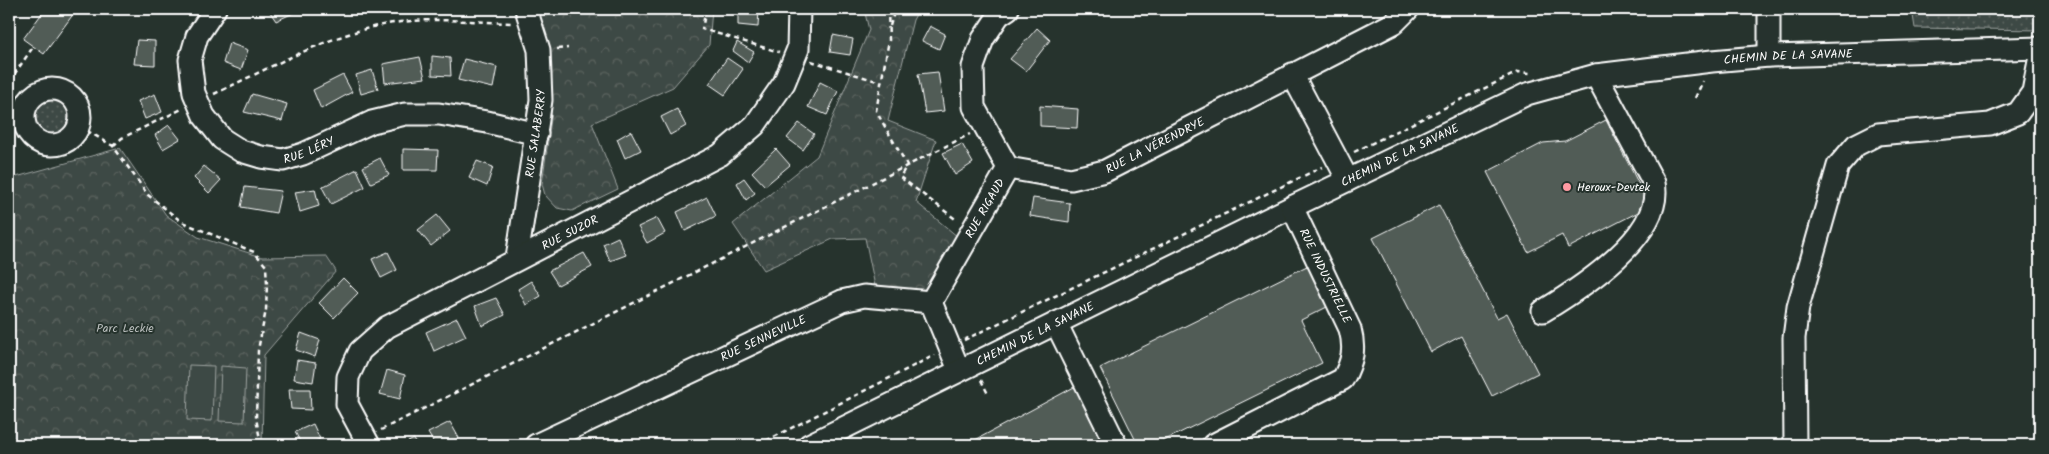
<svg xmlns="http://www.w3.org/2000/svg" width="2049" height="454" viewBox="0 0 2049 454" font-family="Kalam,sans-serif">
  <defs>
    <pattern id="grass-dots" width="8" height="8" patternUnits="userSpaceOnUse" patternTransform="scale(1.25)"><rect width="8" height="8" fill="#3e4944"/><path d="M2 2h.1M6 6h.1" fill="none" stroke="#5b6460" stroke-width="1.8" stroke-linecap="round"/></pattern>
    <pattern id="park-crowns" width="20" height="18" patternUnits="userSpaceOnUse" patternTransform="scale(1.25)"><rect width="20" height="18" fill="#3e4944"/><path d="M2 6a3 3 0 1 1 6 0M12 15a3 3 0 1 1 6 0" fill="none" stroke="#5b6460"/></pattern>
  </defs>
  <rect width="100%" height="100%" fill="#26332d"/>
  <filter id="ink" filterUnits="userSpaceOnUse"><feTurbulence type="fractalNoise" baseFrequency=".02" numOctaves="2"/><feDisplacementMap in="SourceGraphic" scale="10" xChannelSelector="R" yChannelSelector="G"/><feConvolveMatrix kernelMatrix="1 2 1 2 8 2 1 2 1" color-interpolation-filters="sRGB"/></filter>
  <g filter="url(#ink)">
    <!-- grass -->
    <path fill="url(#grass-dots)" stroke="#9ea4a2" d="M 1912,9 L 2040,9 L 2040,30 L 1915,28 Z
      M32 120a22 22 0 1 1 44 0a22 22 0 1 1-44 0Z"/>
    <!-- park -->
    <path fill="url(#park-crowns)" stroke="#9ea4a2" d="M 547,9 L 712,9 L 709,45 L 673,87 L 592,123 L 618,189 L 572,211 L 557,208 L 545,195 L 542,184 L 551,119 L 551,85 L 538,17 Z
      M 864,9 L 919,9 L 913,20 L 888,121 L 936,140 L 916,202 L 958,237 L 921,301 L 876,291 L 865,238 L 833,239 L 764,270 L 733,224 L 817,156 L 869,30 Z
      M 120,148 L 166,215 L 198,237 L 262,257 L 326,256 L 336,271 L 264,355 L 262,445 L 9,445 L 9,179 Z"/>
    <!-- pitch -->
    <path fill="#3e4944" stroke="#9ea4a2" d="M 189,365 L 214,366 L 212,421 L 187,420 Z
      M 221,366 L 246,368 L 244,422 L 219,421 Z"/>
    <!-- building -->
    <path fill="#515c57" stroke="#fff" d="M 39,9 L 77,9 L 44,54 L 23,39 L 43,12 Z
      M 151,9 L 165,9 L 162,14 Z
      M 268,9 L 302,9 L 276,21 Z
      M 738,9 L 759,9 L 758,27 L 738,25 Z
      M 930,26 L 945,34 L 939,49 L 922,41 Z
      M 1037,28 L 1050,40 L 1026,71 L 1010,59 Z
      M 833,35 L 853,39 L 850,55 L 830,52 Z
      M 137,40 L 155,41 L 155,65 L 134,64 Z
      M 737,42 L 754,52 L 748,62 L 733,51 Z
      M 229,43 L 248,50 L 241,70 L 223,63 Z
      M 432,56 L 450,58 L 451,76 L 432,75 Z
      M 420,57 L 425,78 L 385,83 L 383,64 Z
      M 727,58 L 743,69 L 725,95 L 709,84 Z
      M 464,59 L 497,67 L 493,88 L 458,80 Z
      M 372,70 L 378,89 L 361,94 L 356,75 Z
      M 938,72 L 944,111 L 925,113 L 918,74 Z
      M 343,75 L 352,92 L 321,109 L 313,90 Z
      M 820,82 L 838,91 L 827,115 L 808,107 Z
      M 155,94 L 162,112 L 145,119 L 138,101 Z
      M 252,94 L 287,104 L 282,121 L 244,112 Z
      M 1040,106 L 1078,109 L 1077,128 L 1040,126 Z
      M 677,109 L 686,126 L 670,135 L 661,117 Z
      M 1606,120 L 1650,206 L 1568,248 L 1562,235 L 1528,252 L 1487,172 L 1543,143 L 1565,141 Z
      M 799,123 L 814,134 L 803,150 L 787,138 Z
      M 169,125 L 180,139 L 163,149 L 155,135 Z
      M 631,131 L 641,150 L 625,158 L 617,139 Z
      M 962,144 L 973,163 L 955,175 L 943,153 Z
      M 403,149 L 438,150 L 437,170 L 403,170 Z
      M 776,149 L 790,165 L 765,186 L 752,172 Z
      M 380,158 L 389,175 L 371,183 L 363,167 Z
      M 477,161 L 493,167 L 487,186 L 469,178 Z
      M 204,166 L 221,180 L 209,193 L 194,178 Z
      M 357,169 L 365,187 L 331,204 L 322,187 Z
      M 744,178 L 755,193 L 746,200 L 737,183 Z
      M 245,187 L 281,191 L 276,213 L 241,207 Z
      M 315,189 L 319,206 L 300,212 L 295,192 Z
      M 707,197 L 716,216 L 685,231 L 677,212 Z
      M 1033,198 L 1070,203 L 1069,222 L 1030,216 Z
      M 1439,205 L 1497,318 L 1507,313 L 1538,373 L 1492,396 L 1461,336 L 1431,352 L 1373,238 Z
      M 437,215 L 450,231 L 431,246 L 418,230 Z
      M 657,218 L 665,233 L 647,243 L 638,227 Z
      M 618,237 L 626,255 L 610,261 L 603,244 Z
      M 388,252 L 397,270 L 381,278 L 372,259 Z
      M 584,253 L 592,267 L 558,285 L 549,271 Z
      M 1309,265 L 1329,306 L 1301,320 L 1322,363 L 1155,445 L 1138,445 L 1100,368 Z
      M 343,278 L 358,293 L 334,318 L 319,303 Z
      M 531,281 L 541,296 L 526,305 L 518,289 Z
      M 496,298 L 505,315 L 482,326 L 475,306 Z
      M 457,318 L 466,336 L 434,351 L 426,332 Z
      M 301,333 L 320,340 L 315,357 L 296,350 Z
      M 297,360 L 316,363 L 313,382 L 294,379 Z
      M 387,370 L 405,375 L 400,399 L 380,394 Z
      M 1076,386 L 1109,445 L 966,445 Z
      M 289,389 L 310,389 L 311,410 L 291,409 Z
      M 450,422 L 459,438 L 445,445 L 435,445 L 428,433 Z
      M 313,424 L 320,439 L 308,445 L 302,445 L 295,432 Z
      M 414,439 L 417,445 L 402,445 Z"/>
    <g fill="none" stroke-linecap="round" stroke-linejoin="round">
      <defs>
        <g id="minor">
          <path id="s1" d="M 215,9 L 197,36 L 190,60 L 194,93 L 204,116 L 222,139 L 241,151 L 261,157 L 283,160 L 303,154 L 372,122 L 405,114 L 439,114 L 487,122 L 537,134"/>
          <path d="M 1769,56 L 1769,9"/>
          <path d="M 1292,74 L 1348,180"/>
          <circle cx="52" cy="117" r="28"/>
          <path id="s2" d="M 1008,168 L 1071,179 L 1105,171 L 1394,23 L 1408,9"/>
          <path id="s3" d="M 517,258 L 541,100 L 539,50 L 526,9"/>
          <path id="s4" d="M 931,302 L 1008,168 L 974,107 L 973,67 L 983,39 L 999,15 L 1008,9"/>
          <path d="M 1543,311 C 1581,288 1665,234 1654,183 L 1596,75"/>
          <path d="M 1056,323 L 1116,445"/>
          <path id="s5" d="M 369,445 L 347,404 L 348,377 L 360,351 L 387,327 L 720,155 L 755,125 L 784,83 L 798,49 L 799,9"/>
          <path id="s6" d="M 536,445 L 842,301 L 864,296 L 931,302 L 959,370"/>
          <path id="s7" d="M 809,445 L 1292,207 L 1527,94 L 1596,75 L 1712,61 L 1769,56 L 2040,48"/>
          <path d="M 1213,445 L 1343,379 C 1353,361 1355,348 1350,329 L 1292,207"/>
          <path d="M 1795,445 L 1794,338 L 1798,307 L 1838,166 L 1856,145 L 1878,134 L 1990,124 L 2018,113 L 2033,92 L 2040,56"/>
        </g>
      </defs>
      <!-- minor casing -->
      <use href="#minor" stroke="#fff" stroke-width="25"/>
      <!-- path -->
      <path stroke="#fff" stroke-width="2.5" stroke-dasharray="5 4" stroke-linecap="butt" d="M 706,9 L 702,29 L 779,52
        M 888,9 L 889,40 L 876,111 L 907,165 L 900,177 L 958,221
        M 890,26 L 895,9
        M 557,49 L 568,48
        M 811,61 L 880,82
        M 9,82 L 33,47
        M 214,94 C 268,69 335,31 394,23 C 432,17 473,22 512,23
        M 1695,98 L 1703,81
        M 79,126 L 113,146 L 148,195 L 182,222 L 254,252 L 266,266 L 267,284 L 266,310 L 258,350 L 256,418 L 261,445
        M 113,146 L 122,138 L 182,109
        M 1354,152 L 1518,72 L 1530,73
        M 964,340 L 1322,167
        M 981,380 L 989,396
        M 381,430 L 970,134
        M 758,445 L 935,355"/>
      <!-- minor -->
      <use href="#minor" stroke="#26332d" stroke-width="21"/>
    </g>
  </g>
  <!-- markers -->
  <circle fill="#ff9aa2" stroke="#26332d" stroke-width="2" cx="1567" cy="187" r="5"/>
  <g text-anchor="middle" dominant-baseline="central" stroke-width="4" stroke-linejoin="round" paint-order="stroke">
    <!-- street labels -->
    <g font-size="12" fill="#fff" stroke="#26332d">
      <text stroke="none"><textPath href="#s7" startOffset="1064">CHEMIN DE LA SAVANE</textPath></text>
      <text stroke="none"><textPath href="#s3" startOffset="126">RUE SALABERRY</textPath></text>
      <text stroke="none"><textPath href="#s2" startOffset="155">RUE LA VÉRENDRYE</textPath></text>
      <text stroke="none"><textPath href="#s1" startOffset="238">RUE LÉRY</textPath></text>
      <text stroke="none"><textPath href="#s7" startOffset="658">CHEMIN DE LA SAVANE</textPath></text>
      <text stroke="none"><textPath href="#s4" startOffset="108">RUE RIGAUD</textPath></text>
      <text stroke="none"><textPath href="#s5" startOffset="344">RUE SUZOR</textPath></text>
      <text transform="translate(1325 276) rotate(64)">RUE INDUSTRIELLE</text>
      <text stroke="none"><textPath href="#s7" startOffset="252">CHEMIN DE LA SAVANE</textPath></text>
      <text stroke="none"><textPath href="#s6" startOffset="251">RUE SENNEVILLE</textPath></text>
    </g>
    <!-- poi labels -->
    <g font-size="12" fill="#fff" stroke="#26332d" text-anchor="start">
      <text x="1577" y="187">Heroux-Devtek</text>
    </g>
    <!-- park labels -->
    <g font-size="12" fill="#bbbfbe" stroke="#26332d">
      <text x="125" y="328">Parc Leckie</text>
    </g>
  </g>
  <!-- margin -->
  <rect width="2049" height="454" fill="none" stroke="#26332d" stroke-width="30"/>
  <rect x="15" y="15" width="2019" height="424" fill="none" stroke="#fff" stroke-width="2" filter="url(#ink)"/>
</svg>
